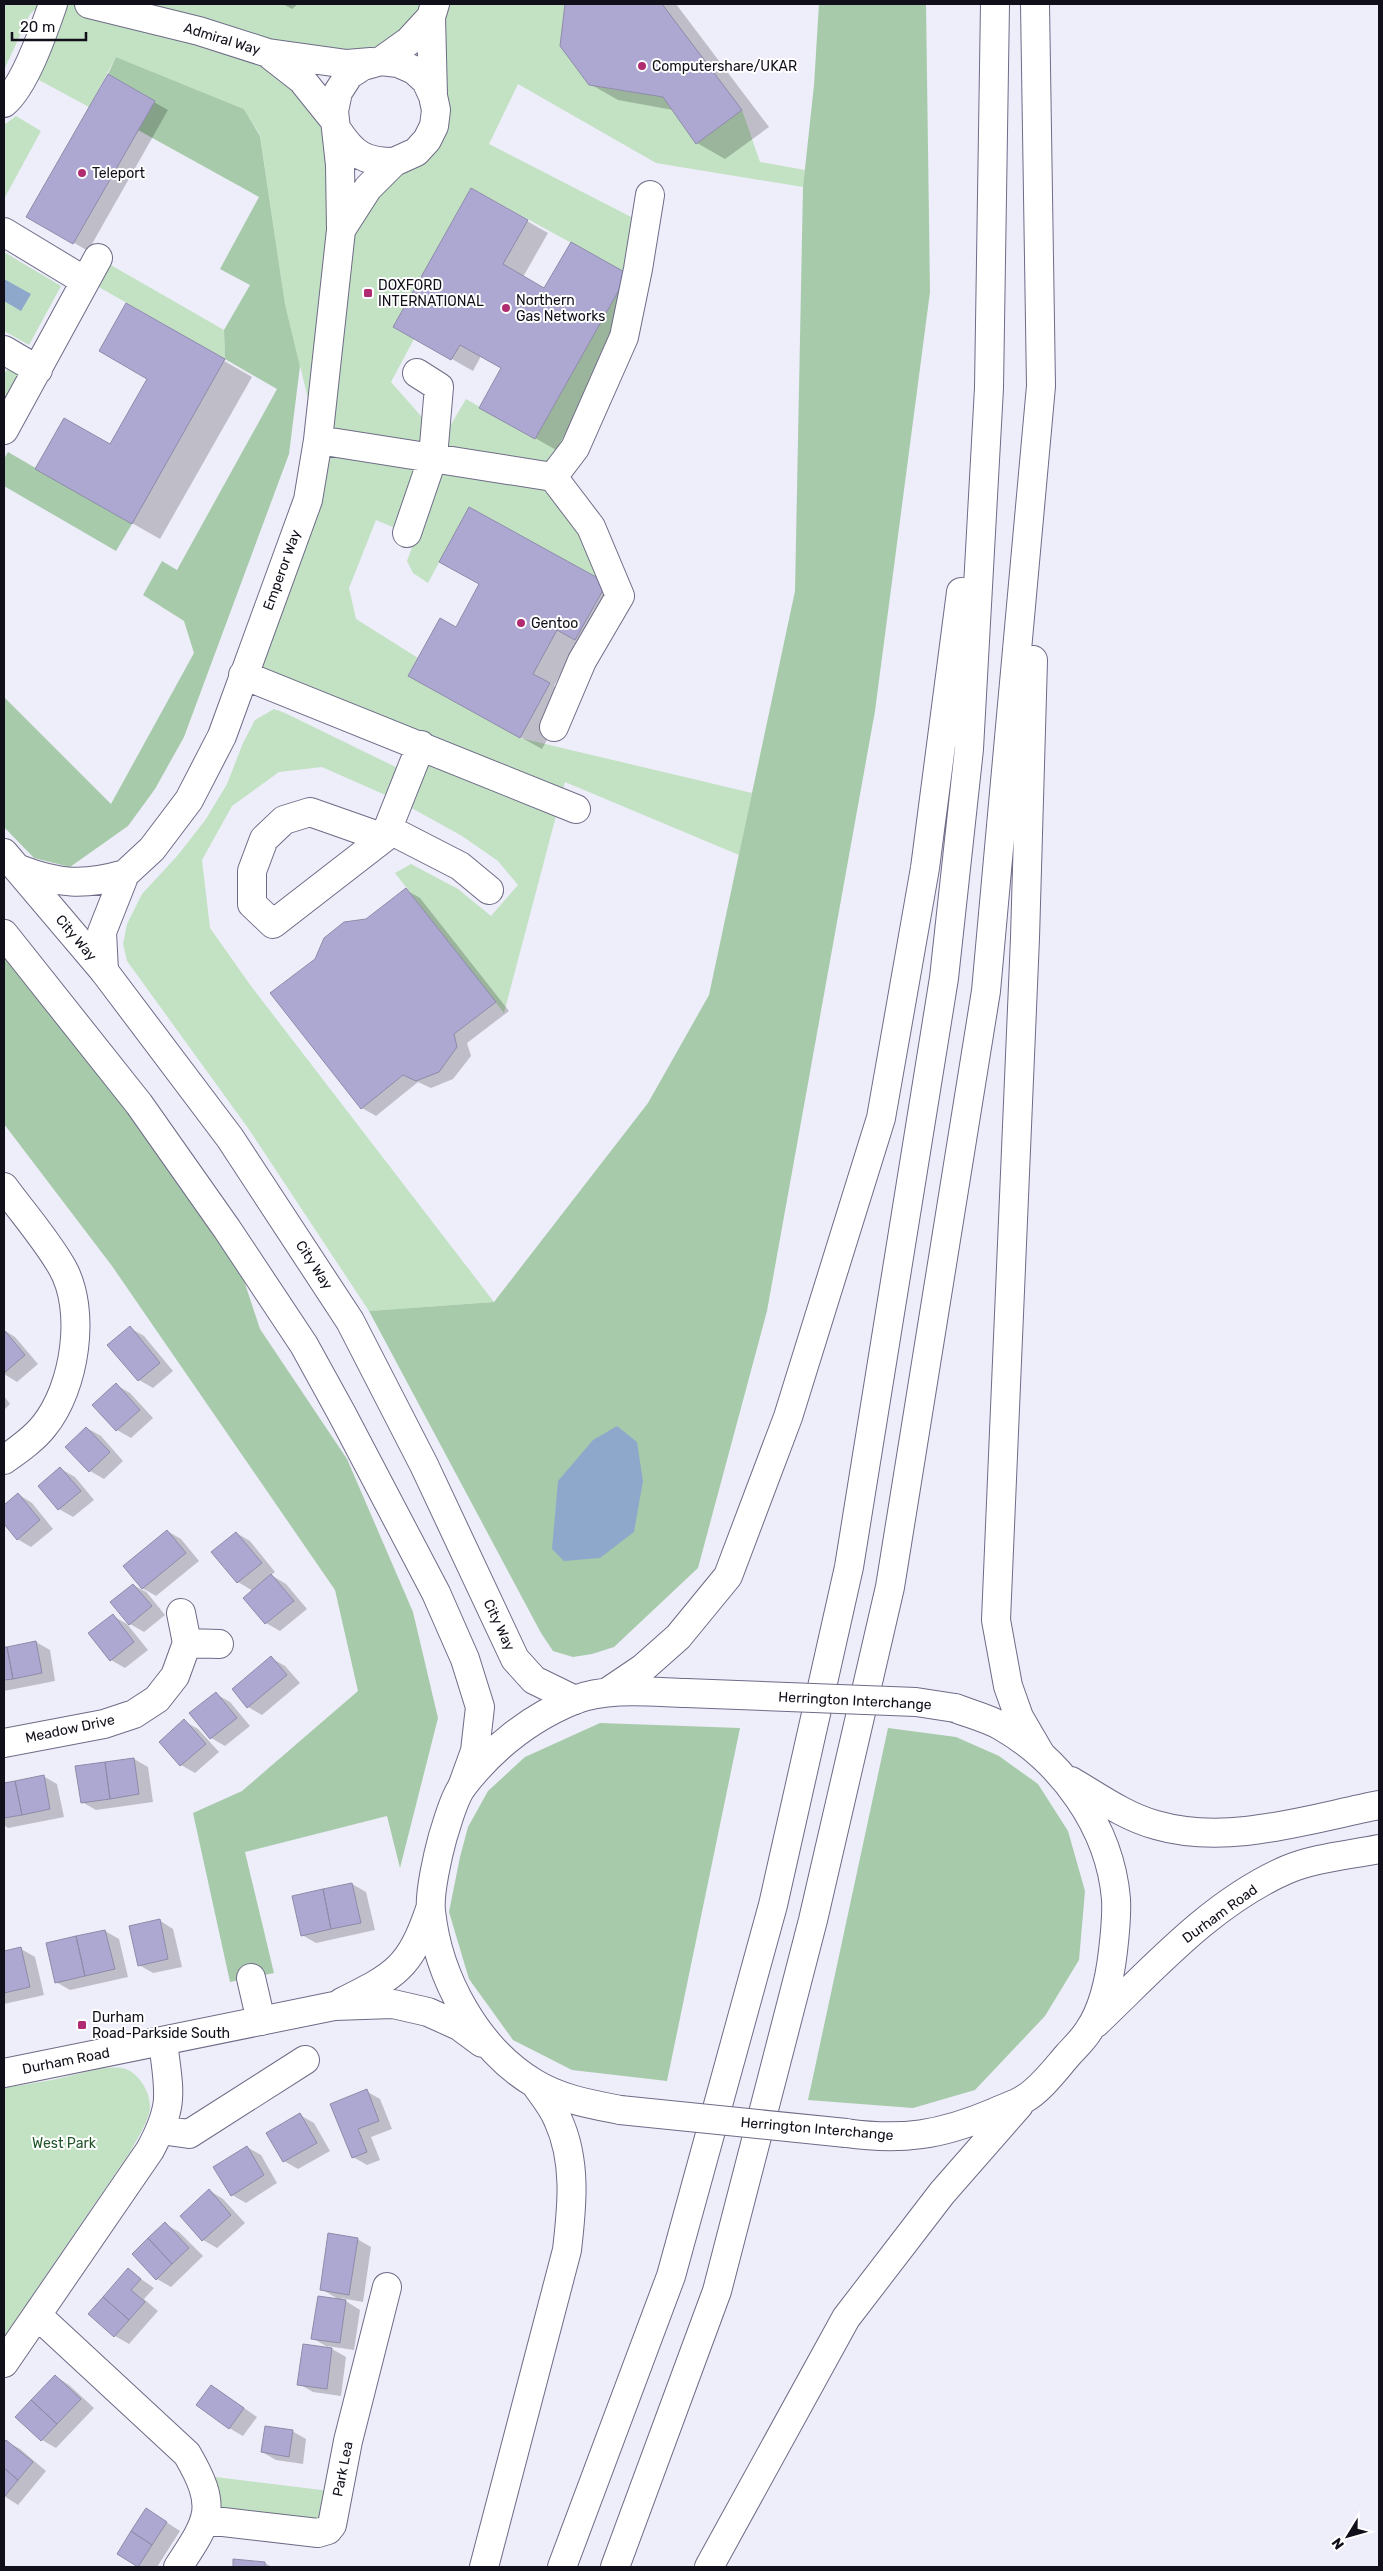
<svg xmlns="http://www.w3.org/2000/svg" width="1383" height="2571" viewBox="0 0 1383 2571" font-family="Rubik,sans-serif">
  <rect width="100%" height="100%" fill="#eeedfa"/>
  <!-- green -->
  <path fill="#c2e2c3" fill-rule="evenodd" d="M 4,4 L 42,4 L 30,14 L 4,70 Z
    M 53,4 L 565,4 L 560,46 L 589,85 L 663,97 L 696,143 L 742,110 L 760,162 L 805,170 L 803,187 L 656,163 L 518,84 L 489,144 L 637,220 L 621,313 L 611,343 L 572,428 L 553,463 L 538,475 L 561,501 L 583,532 L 607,583 L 469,507 L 428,583 L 413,573 L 407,561 L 416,537 L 376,520 L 349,588 L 356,619 L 418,658 L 409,676 L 520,738 L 752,793 L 739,855 L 565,782 L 504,1013 L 395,873 L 411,864 L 458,889 L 491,916 L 518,885 L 498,861 L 462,836 L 399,801 L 322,767 L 279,772 L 232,806 L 202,860 L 210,928 L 251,986 L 494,1302 L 369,1311 L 248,1128 L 127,961 L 123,944 L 127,924 L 142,894 L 178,855 L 206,819 L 227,784 L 243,743 L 255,720 L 274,709 L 285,713 L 410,774 L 421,746 L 243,675 L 308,500 L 318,440 L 285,304 L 260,135 L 244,109 L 116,57 L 89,107 L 24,72 ZM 431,17 L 433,95 L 436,110 L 434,126 L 427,140 L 416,152 L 394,162 L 368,188 L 341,229 C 338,201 346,147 335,122 C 324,96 291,71 269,54 C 299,55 355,72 381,60 C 402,51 415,31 431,17 ZM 471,188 L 628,274 L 535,439 L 466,399 L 446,433 L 421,416 L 391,382 L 414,339 L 393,327 Z
    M 16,116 L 41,131 L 4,199 L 4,125 Z
    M 4,252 L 61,286 L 29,345 L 4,331 Z
    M 109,264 L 224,330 L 225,359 L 97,286 Z
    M 9,366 L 21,373 L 4,404 L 4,375 Z
    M 102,2068 C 108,2068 115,2067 122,2068 C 139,2071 154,2096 149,2114 C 145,2127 137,2139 130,2152 L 4,2337 L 4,2088 L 52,2080 Z
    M 199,2475 L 338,2492 L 332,2525 L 206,2520 Z"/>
  <!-- forest -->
  <path fill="#a7cbaa" d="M 819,4 L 926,4 L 930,292 L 875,711 L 767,1311 L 698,1568 L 614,1647 L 592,1654 L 573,1657 L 553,1651 L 541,1633 L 369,1311 L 494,1302 L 648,1103 L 709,995 L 795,591 L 803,187 L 814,85 Z
    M 116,57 L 244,109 L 260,136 L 285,304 L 300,366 L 289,454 L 184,737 L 155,789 L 128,826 L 70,867 L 34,858 L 4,827 L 4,697 L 111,804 L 194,653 L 184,621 L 143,595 L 162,561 L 177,570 L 277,389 L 225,359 L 224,330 L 250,285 L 220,269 L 259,197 L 138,130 L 155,101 L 108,74 Z
    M 8,452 L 132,524 L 116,551 L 4,486 L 4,459 Z
    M 4,934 L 227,1229 L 260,1329 L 347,1459 L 413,1612 L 438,1718 L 400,1868 L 387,1816 L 245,1852 L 274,1973 L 230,1982 L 193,1813 L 242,1791 L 358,1691 L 335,1590 L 112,1266 L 4,1124 Z
    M 600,1723 L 740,1728 L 667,2081 L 572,2070 L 513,2040 L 469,1979 L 449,1912 L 460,1857 L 468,1827 L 488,1791 L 525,1757 Z
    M 888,1728 L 956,1737 L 999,1756 L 1038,1784 L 1068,1831 L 1085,1891 L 1079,1960 L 1045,2016 L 975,2090 L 913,2108 L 808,2100 Z"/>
  <!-- water -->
  <path fill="#8ea8cc" d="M 4,279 L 31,294 L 21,311 L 4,301 Z
    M 617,1426 L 637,1442 L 643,1481 L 634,1532 L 600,1558 L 564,1561 L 552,1549 L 558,1481 L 593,1440 Z"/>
  <!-- shadow -->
  <path fill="#0003" d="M 283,4 L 298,4 L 292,9 Z
    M 567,4 L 676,4 L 769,127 L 725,159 L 697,143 L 673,110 L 618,100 L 590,84 L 562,46 Z
    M 108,76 L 168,110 L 88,251 L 28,216 Z
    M 472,190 L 548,233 L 523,277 L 545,290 L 571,244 L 648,287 L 556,450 L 481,407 L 503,368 L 481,356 L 473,371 L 394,326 Z
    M 127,305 L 252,377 L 160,539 L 37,469 L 111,446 L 149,379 Z
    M 470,509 L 627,596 L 579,641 L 554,686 L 571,696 L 542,749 L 431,688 L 481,584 Z
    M 406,890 L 420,898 L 509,1011 L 467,1043 L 471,1056 L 453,1079 L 431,1088 L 418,1082 L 376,1116 L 362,1108 L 366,920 Z
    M 130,1328 L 144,1336 L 173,1371 L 153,1388 L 139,1380 Z
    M 4,1330 L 15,1337 L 38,1364 L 17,1382 L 4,1374 Z
    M 116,1385 L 130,1393 L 153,1418 L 131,1438 L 117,1430 L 94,1405 Z
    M 4,1396 L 10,1404 L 4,1410 Z
    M 87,1428 L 101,1436 L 123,1461 L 104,1479 L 90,1471 L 67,1447 Z
    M 61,1469 L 75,1477 L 94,1500 L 73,1517 L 59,1509 Z
    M 18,1494 L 32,1503 L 53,1529 L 31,1547 L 17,1539 L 4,1522 L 4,1506 Z
    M 167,1531 L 181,1539 L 199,1561 L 156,1596 L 144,1589 L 165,1615 L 144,1632 L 130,1624 L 133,1585 L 146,1592 L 125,1566 Z
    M 236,1533 L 250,1541 L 275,1572 L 271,1575 L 286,1584 L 307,1609 L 280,1631 L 266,1623 L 253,1591 L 238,1582 L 213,1552 Z
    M 113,1616 L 127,1624 L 148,1650 L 125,1668 L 111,1660 Z
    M 36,1642 L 50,1650 L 55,1681 L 4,1691 L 4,1649 Z
    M 271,1658 L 285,1666 L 300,1683 L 262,1715 L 248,1707 Z
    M 216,1694 L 230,1702 L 250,1726 L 225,1746 L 211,1738 Z
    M 184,1721 L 198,1729 L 219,1752 L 195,1773 L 181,1765 L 161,1742 Z
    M 134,1759 L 148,1767 L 153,1802 L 96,1810 L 82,1802 Z
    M 43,1776 L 57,1784 L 64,1817 L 8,1828 L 4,1825 L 4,1784 Z
    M 352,1884 L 366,1892 L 375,1930 L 316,1943 L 302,1935 Z
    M 159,1920 L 173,1929 L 182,1967 L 153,1973 L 139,1965 Z
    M 105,1931 L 119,1939 L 128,1977 L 70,1990 L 56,1982 Z
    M 21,1949 L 35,1957 L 44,1995 L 4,2004 L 4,1953 Z
    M 366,2091 L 380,2099 L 392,2129 L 371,2137 L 380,2160 L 367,2165 L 353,2157 L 332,2104 Z
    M 300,2115 L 314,2123 L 330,2151 L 298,2169 L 284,2161 Z
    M 247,2147 L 261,2155 L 277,2183 L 246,2203 L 232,2195 Z
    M 210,2191 L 223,2199 L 245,2223 L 217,2248 L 203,2240 Z
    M 165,2224 L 179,2232 L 203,2256 L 171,2287 L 157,2279 Z
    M 357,2239 L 371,2247 L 363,2302 L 341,2298 L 360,2310 L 354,2350 L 327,2346 L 346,2357 L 341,2396 L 313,2392 L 299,2384 L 331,2349 L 312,2338 L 340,2300 L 321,2289 Z
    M 128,2270 L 154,2288 L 144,2299 L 158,2311 L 129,2344 L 115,2336 L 89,2314 Z
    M 55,2376 L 69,2385 L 94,2408 L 56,2448 L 42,2440 Z
    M 212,2386 L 257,2417 L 243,2436 L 229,2428 Z
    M 292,2431 L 306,2439 L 303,2464 L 276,2460 L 262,2452 Z
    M 6,2441 L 20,2449 L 46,2471 L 18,2505 L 4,2496 L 4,2445 Z
    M 160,2518 L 180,2531 L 157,2567 L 140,2567 L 118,2554 Z
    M 235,2560 L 265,2563 L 272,2567 L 234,2567 Z"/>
  <!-- building -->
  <path fill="#ada8d2" stroke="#8e8ba9" d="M 565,4 L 662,4 L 742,110 L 696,144 L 663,97 L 589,85 L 560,46 Z
    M 108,74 L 155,101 L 73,244 L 26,217 Z
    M 471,188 L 528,220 L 503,264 L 544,288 L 571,242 L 628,274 L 535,439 L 479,408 L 501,368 L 460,345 L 451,360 L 393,327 Z
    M 126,303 L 225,359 L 132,524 L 35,469 L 64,418 L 110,444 L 147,379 L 99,351 Z
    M 469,507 L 607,583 L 575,640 L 557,630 L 533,674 L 550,683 L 520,738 L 408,676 L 440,618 L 456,627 L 479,584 L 439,562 Z
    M 406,888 L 496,1002 L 454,1034 L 457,1047 L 439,1072 L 416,1081 L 403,1075 L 361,1109 L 270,993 L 315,959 L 324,938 L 344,922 L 366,919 Z
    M 130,1326 L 160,1363 L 138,1381 L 107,1345 Z
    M 4,1330 L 25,1355 L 4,1373 Z
    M 116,1383 L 140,1410 L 116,1431 L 92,1405 Z
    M 86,1427 L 110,1452 L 89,1472 L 65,1447 Z
    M 60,1467 L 81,1491 L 58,1510 L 38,1486 Z
    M 18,1493 L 40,1520 L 17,1540 L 4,1524 L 4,1505 Z
    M 167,1530 L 186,1553 L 142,1589 L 123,1566 Z
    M 236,1532 L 262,1563 L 237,1583 L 211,1552 Z
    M 271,1574 L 294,1601 L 265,1624 L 243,1598 Z
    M 133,1584 L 152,1606 L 129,1625 L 110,1602 Z
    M 113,1614 L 134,1642 L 110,1661 L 88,1633 Z
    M 36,1641 L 42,1673 L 13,1679 L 7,1647 Z
    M 4,1647 L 7,1647 L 13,1679 L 4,1680 Z
    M 271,1656 L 287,1675 L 247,1708 L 232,1689 Z
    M 216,1692 L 237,1718 L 210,1739 L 189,1713 Z
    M 184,1719 L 206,1744 L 180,1766 L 159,1742 Z
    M 134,1758 L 139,1794 L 110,1799 L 105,1762 Z
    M 105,1762 L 110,1799 L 81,1803 L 75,1766 Z
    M 44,1775 L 50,1809 L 22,1815 L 15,1781 Z
    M 15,1781 L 22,1815 L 4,1818 L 4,1783 Z
    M 352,1883 L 361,1923 L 331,1929 L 323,1889 Z
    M 323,1889 L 331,1929 L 301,1936 L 292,1896 Z
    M 160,1919 L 168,1959 L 138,1966 L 129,1926 Z
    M 105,1930 L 115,1969 L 85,1976 L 76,1936 Z
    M 76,1936 L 85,1976 L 55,1983 L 46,1943 Z
    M 21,1947 L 30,1987 L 4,1993 L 4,1951 Z
    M 367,2089 L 379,2121 L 358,2129 L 367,2152 L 352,2158 L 330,2104 Z
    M 300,2113 L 317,2143 L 283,2162 L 266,2133 Z
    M 247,2146 L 264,2175 L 231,2196 L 213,2167 Z
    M 209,2189 L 231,2215 L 202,2241 L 180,2216 Z
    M 165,2222 L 189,2248 L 172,2264 L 148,2238 Z
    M 328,2233 L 358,2238 L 349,2295 L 320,2290 Z
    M 148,2238 L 172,2264 L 156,2280 L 132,2254 Z
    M 128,2268 L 141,2279 L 131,2290 L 145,2302 L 129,2320 L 103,2297 Z
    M 318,2296 L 346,2300 L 340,2343 L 311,2339 Z
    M 103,2297 L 129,2320 L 114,2337 L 88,2314 Z
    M 303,2344 L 332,2348 L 327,2389 L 297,2385 Z
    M 55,2375 L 81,2399 L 57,2424 L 31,2400 Z
    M 211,2385 L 244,2408 L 229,2429 L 196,2405 Z
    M 31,2400 L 57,2424 L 41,2441 L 15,2417 Z
    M 265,2426 L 293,2430 L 289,2457 L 261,2452 Z
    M 6,2440 L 33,2462 L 18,2480 L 4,2468 L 4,2443 Z
    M 4,2468 L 18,2480 L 4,2497 Z
    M 146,2508 L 167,2522 L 152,2545 L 131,2531 Z
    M 131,2531 L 152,2545 L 138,2567 L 117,2554 Z
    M 233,2559 L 265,2562 L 265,2567 L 233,2567 Z"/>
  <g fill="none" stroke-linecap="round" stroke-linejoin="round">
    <defs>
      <path id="minor" d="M 89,4 L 199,31 L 268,53 L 347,64 L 371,62
        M 270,55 L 302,80 L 335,121
        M 381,61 L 409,41 L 431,17
        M 433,96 L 431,17 L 435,4
        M 4,103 C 25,86 44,30 53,4
        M 338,131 C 354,155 365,162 394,162
        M 4,232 L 85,281
        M 4,350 L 38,370
        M 4,430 L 98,258
        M 318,440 L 553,477 L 591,527 L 620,596 L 582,661 L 554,727
        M 553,477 L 575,448 L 624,337 L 638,269 L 650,195
        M 407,533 L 433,457 L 439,387 L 417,373
        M 243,675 L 576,809
        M 388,829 L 460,866 L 489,890
        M 384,838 L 310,812 L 284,820 L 264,839 L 252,871 L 252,904 L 273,924 L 384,838 L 421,745
        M 19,869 C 58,884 84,886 125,874
        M 104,971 L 102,932 L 125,874 L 152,849 L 189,800 L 222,736 L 308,500 L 318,440 L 341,230 L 340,165 L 334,111 L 338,92 L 349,75 L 363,66 L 381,61 L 398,63 L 414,70 L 426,81 L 433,96 L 436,110 L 434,126 L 427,140 L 416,152 L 394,162 L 368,188 L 341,230
        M 4,1187 C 23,1213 46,1239 62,1267 C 87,1310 75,1388 44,1426 C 34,1439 18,1450 4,1460
        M 187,1643 L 219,1644
        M 4,1743 L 104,1724 L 134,1714 L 157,1699 L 175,1676 L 187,1643 L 181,1613
        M 251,1978 L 261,2021
        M 161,2130 L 189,2134 L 305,2060
        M 37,2315 L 187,2454 C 218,2507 210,2519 178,2567
        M 4,2363 L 150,2150 C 175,2104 169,2092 163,2042
        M 206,2520 L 318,2533 L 328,2530 L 332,2525 L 348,2441 L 387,2287"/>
      <path id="major" d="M 4,853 L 104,971 L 230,1138 L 350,1321 L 424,1465 L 515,1659 L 534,1680 L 575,1700
        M 4,934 L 139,1104 L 227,1229 L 304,1345 L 342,1414 L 436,1593 L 465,1659 L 480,1707 L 475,1751 L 462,1787"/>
      <path id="highway" d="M 1033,660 L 1025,938 L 996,1620 L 1008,1686 L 1019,1717 L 1040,1753
        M 609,1691 L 643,1668 L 678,1637 L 728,1576 L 788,1417 L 881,1118 L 925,868 L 961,592
        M 1071,1781 C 1098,1797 1126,1817 1156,1825 C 1228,1846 1308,1819 1379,1805
        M 342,2002 C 396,1975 410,1968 430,1909
        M 1096,2023 C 1154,1968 1211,1903 1286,1870 C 1314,1858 1349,1855 1379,1849
        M 4,2073 L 334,2006 L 393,2004 L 428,2012 L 459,2026 L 482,2043
        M 620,2110 C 590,2104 560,2099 534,2083 C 476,2048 438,1977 431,1911 C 429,1893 438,1854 443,1836 C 448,1821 453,1800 462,1787 C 491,1749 530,1718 574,1700 C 609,1687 649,1692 686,1693
        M 846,2133 C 902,2141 941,2135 993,2113 C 1003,2108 1015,2105 1024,2099 C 1040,2090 1055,2070 1067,2056 C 1074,2048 1083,2040 1089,2030 C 1104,2008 1110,1977 1113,1951 C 1115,1934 1117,1916 1116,1899 C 1110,1827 1062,1761 1001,1726 C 987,1718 970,1714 955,1708
        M 484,2567 L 567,2250 C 572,2207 577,2161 558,2120 C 553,2107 543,2095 535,2084
        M 562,2567 L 671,2276 L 773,1905 L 849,1567 L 944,978 L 969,749 L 989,388 L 995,4
        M 615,2567 L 717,2291 L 813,1920 L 890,1587 L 986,991 L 1041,386 L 1035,4
        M 709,2567 L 846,2318 L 942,2193 L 1019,2105"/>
    </defs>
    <!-- minor casing -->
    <use href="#minor" stroke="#6e6b87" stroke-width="30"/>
    <!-- major casing -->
    <use href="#major" stroke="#6e6b87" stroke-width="30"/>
    <!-- highway casing -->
    <use href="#highway" stroke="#6e6b87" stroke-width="30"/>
    <!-- minor -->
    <use href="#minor" stroke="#fff" stroke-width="28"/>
    <!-- major -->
    <use href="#major" stroke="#fff" stroke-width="28"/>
    <!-- highway -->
    <use href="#highway" stroke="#fff" stroke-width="28"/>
    <defs>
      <path id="highway-bridge" d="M 686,1693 L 916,1702 L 955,1708
        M 620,2110 L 846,2133"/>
    </defs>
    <!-- highway-bridge casing -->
    <use href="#highway-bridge" stroke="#6e6b87" stroke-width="30" stroke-linecap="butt"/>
    <!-- highway-bridge -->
    <use href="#highway-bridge" stroke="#fff" stroke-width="28"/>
  </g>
  <!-- markers -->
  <g fill="#b12b71" stroke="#fff" stroke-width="2">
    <circle cx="642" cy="66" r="5"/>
    <circle cx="82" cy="173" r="5"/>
    <rect x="363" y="288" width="10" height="10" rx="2.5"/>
    <circle cx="506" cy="308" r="5"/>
    <circle cx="521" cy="623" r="5"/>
    <rect x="77" y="2020" width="10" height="10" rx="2.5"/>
  </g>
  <g text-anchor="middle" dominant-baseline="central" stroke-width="4" stroke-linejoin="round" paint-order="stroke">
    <!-- street labels -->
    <g font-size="14" fill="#110f1a" stroke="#fff">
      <text transform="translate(222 39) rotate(17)">Admiral Way</text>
      <text transform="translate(282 570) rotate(-70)">Emperor Way</text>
      <text transform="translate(76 938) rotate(50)">City Way</text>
      <text transform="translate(314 1265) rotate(57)">City Way</text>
      <text transform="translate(499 1625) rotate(65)">City Way</text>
      <text transform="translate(855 1701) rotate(3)">Herrington Interchange</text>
      <text transform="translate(70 1729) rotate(-12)">Meadow Drive</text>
      <text transform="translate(1220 1914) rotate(-36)">Durham Road</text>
      <text transform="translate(66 2061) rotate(-11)">Durham Road</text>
      <text transform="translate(817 2129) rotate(5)">Herrington Interchange</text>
      <text transform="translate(343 2469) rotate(-79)">Park Lea</text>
    </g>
    <!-- poi labels -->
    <g font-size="14" fill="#110f1a" stroke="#fff" text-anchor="start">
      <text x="652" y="66">Computershare/UKAR</text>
      <text x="92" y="173">Teleport</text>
      <text x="378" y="285">DOXFORD<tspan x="378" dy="16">INTERNATIONAL</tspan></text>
      <text x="516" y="300">Northern<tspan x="516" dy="16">Gas Networks</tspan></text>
      <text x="531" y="623">Gentoo</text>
      <text x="92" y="2017">Durham<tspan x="92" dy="16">Road-Parkside South</tspan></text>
    </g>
    <!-- park labels -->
    <g font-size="14" fill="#22562a" stroke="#fff">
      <text x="64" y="2143">West Park</text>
    </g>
  </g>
  <!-- border -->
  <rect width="1383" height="2571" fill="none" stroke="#110f1a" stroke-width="10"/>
  <!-- north arrow -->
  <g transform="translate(1348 2536) rotate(233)" stroke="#ffffff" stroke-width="4" paint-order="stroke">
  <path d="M0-4L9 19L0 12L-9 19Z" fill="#110f1a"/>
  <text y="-8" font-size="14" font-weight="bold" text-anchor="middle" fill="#110f1a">N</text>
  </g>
  <!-- scale -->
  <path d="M12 32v8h74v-8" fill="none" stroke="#110f1a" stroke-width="2.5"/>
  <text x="20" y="32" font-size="15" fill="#110f1a" stroke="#ffffff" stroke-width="4" paint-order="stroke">20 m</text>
</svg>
